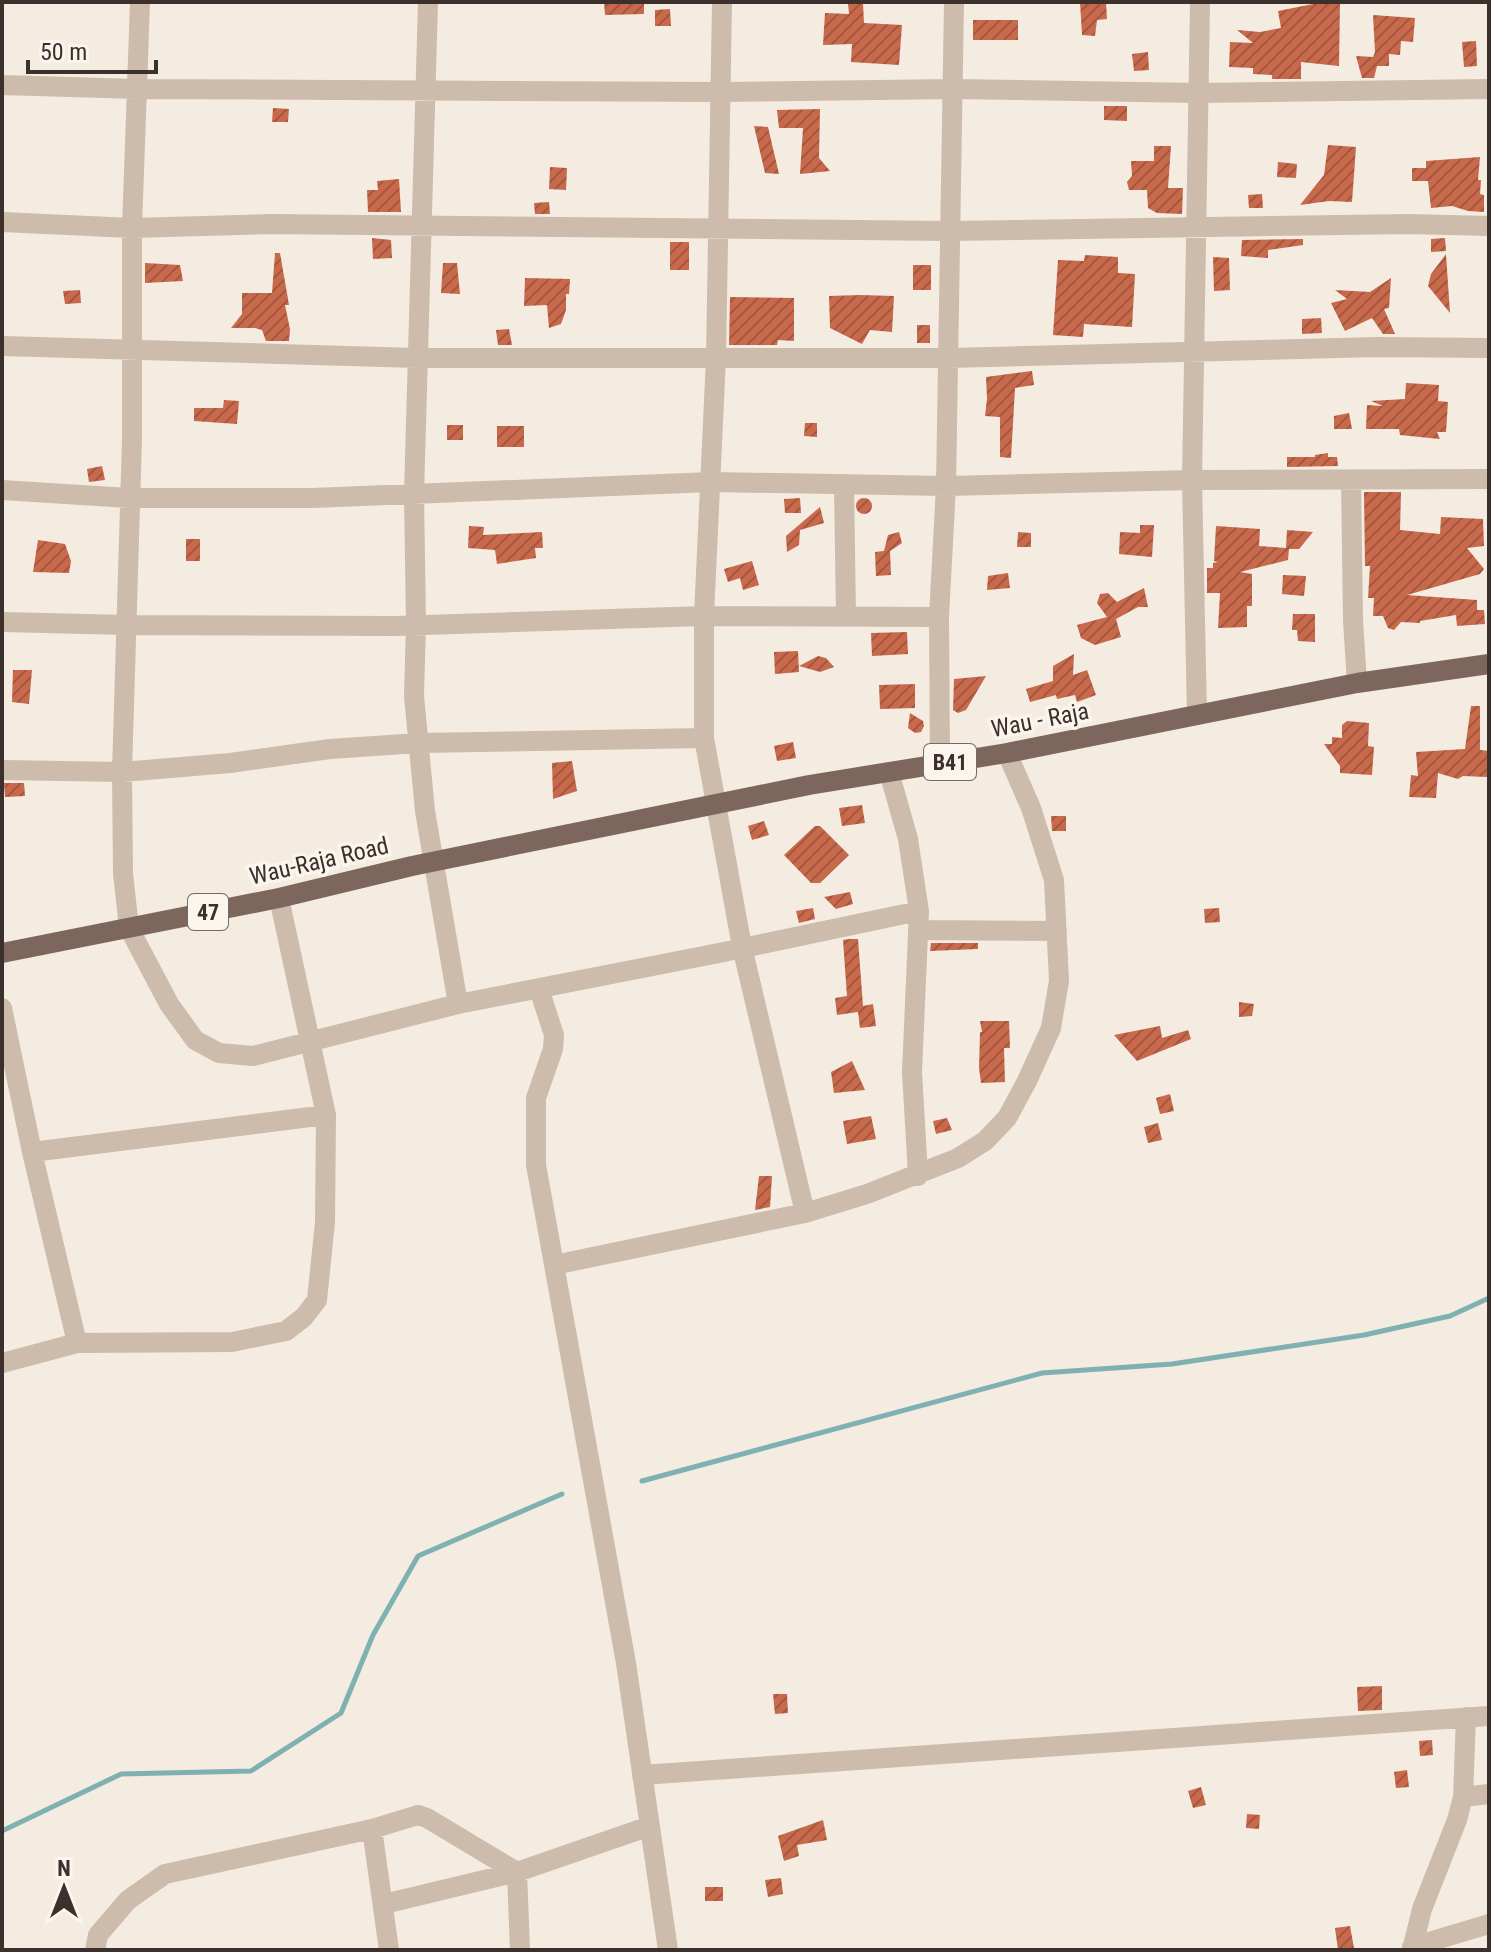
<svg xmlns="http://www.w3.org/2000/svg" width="1491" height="1952" viewBox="0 0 1491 1952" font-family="'Roboto Condensed',sans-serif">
  <defs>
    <pattern id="building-hatch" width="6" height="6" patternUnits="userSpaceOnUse" patternTransform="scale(2)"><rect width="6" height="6" fill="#c8694b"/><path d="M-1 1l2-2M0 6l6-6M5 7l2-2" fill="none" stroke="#a4573f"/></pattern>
  </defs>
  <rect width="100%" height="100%" fill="#f4ebe1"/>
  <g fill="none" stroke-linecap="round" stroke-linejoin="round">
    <!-- stream -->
    <path stroke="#7fb0b2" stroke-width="5" d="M 642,1481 L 1042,1373 L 1172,1364 L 1364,1335 L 1450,1316 L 1489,1298
      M 2,1831 L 121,1774 L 251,1771 L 341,1713 L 373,1635 L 418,1556 L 562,1494"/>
  </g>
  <!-- building -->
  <path fill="url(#building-hatch)" d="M 604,2 L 644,2 L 644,14 L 605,15 Z
    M 1080,2 L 1106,2 L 1107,19 L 1097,20 L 1095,36 L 1082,35 Z
    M 1323,2 L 1340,2 L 1339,66 L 1301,62 L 1301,79 L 1272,79 L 1272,75 L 1253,74 L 1253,68 L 1229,67 L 1230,42 L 1253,43 L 1237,30 L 1260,32 L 1281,28 L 1278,11 Z
    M 848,3 L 863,3 L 864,23 L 902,25 L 899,65 L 851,62 L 852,44 L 823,45 L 825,13 L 849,14 Z
    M 670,9 L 671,26 L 655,26 L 655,10 Z
    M 1373,15 L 1415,18 L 1413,42 L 1401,41 L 1400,55 L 1389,54 L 1389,66 L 1377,66 L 1374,78 L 1362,78 L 1356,56 L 1373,57 L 1375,52 Z
    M 973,20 L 1018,20 L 1018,40 L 973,40 Z
    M 1476,41 L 1477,66 L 1464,67 L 1462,42 Z
    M 1148,52 L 1149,70 L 1134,71 L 1132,54 Z
    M 1104,106 L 1127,106 L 1127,121 L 1104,120 Z
    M 273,108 L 289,109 L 288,122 L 272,122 Z
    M 820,109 L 819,158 L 830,171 L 800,174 L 803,128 L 779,128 L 777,110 Z
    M 754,126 L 768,127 L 779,174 L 765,173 Z
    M 1328,145 L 1356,147 L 1352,202 L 1329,201 L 1300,205 L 1324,175 Z
    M 1154,146 L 1171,146 L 1168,188 L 1183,188 L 1182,214 L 1157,213 L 1148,208 L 1147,190 L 1129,190 L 1127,182 L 1132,176 L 1131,161 L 1154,161 Z
    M 1480,157 L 1478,180 L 1481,180 L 1480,194 L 1484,195 L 1484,212 L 1468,211 L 1452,206 L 1431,208 L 1428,181 L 1412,181 L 1412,168 L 1426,168 L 1426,161 Z
    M 1278,162 L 1297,164 L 1296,178 L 1277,177 Z
    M 550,167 L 567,168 L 566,190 L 549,189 Z
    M 399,179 L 401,212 L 368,212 L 367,190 L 378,190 L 377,181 Z
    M 1262,194 L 1263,208 L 1249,208 L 1248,195 Z
    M 549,202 L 550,214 L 535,214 L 534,203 Z
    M 372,238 L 391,240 L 392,258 L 373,259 Z
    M 1445,238 L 1446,251 L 1431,252 L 1431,239 Z
    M 1303,239 L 1303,245 L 1268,250 L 1268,258 L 1241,256 L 1242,240 Z
    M 670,242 L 689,242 L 689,270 L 670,270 Z
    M 275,253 L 280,253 L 289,305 L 285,305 L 290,329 L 289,341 L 266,341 L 262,330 L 255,328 L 231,328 L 242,314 L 242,293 L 272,293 Z
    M 1446,254 L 1450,313 L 1428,286 L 1431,274 Z
    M 1085,255 L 1118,257 L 1118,273 L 1135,274 L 1132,327 L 1084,324 L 1083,337 L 1053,335 L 1058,260 L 1084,261 Z
    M 1213,257 L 1229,258 L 1230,290 L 1214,291 Z
    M 145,263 L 180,265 L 183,281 L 145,283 Z
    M 443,263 L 457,263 L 460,294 L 441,293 Z
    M 913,265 L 931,265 L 931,290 L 913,290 Z
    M 525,278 L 570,279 L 569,294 L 566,294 L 566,310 L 561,324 L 549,328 L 547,305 L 524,306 Z
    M 1391,278 L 1389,308 L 1384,309 L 1395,334 L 1383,334 L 1372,318 L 1345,331 L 1331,303 L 1347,299 L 1335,290 L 1370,292 Z
    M 80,290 L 81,303 L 65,304 L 63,291 Z
    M 860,295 L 894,296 L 892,332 L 870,330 L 862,344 L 830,328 L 829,296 Z
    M 730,297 L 794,298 L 794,341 L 778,340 L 777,345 L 729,345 Z
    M 1321,318 L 1322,333 L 1302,334 L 1302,319 Z
    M 917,325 L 930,325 L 930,343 L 917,343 Z
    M 509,329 L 512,345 L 498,345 L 496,330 Z
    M 1032,371 L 1034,385 L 1015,388 L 1011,458 L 1000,457 L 1000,417 L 985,416 L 987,399 L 986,377 Z
    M 1406,383 L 1439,385 L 1438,401 L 1448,402 L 1446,432 L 1437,432 L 1440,439 L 1400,435 L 1399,429 L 1366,429 L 1367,405 L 1383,406 L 1371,401 L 1405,399 Z
    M 224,400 L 239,401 L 237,424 L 194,421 L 194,408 L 223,408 Z
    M 1349,413 L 1352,429 L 1334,429 L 1334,416 Z
    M 805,423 L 817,423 L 817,437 L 804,436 Z
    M 447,425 L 463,425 L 463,440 L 447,440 Z
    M 497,426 L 524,426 L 524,447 L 497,447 Z
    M 1328,453 L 1328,457 L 1337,457 L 1338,466 L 1287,467 L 1287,457 L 1315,457 L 1315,455 Z
    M 102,466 L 105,480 L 89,482 L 87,469 Z
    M 1364,492 L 1401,492 L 1400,530 L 1440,534 L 1441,517 L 1483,519 L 1484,546 L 1467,548 L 1484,569 L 1480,574 L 1407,595 L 1477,600 L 1477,610 L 1484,610 L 1485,624 L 1457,626 L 1456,615 L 1420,621 L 1420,623 L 1401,622 L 1394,630 L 1388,628 L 1383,616 L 1373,616 L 1374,598 L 1368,598 L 1370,566 L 1365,566 Z
    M 800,498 L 801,513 L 785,513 L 784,499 Z
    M856 506a8 8 0 1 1 16 0a8 8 0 1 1-16 0Z
    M 820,507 L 824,523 L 800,530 L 799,545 L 787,552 L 786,536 Z
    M 1140,525 L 1154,525 L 1152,557 L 1119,554 L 1120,532 L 1140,533 Z
    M 469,526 L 484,527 L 483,535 L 542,532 L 543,548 L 535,548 L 536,558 L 497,564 L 495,550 L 468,548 Z
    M 1216,526 L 1260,529 L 1259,546 L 1286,548 L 1287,530 L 1313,532 L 1299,549 L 1289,549 L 1288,560 L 1240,572 L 1252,574 L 1252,606 L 1247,606 L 1247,627 L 1218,628 L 1220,593 L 1207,593 L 1207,568 L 1213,568 L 1213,563 L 1218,562 L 1214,561 Z
    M 899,532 L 902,543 L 890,551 L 891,575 L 876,576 L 875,552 L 884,551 L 888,535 Z
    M 1018,532 L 1031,533 L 1031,547 L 1017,547 Z
    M 186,539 L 200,539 L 200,561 L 186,561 Z
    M 38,540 L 65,544 L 71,561 L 69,573 L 33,572 Z
    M 752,561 L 759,585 L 743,590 L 740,578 L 728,582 L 724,569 Z
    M 1008,573 L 1010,588 L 987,590 L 988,576 Z
    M 1283,575 L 1306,576 L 1304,596 L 1282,594 Z
    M 1144,588 L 1148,607 L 1138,607 L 1116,619 L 1121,637 L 1095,645 L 1081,638 L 1077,625 L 1107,617 L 1097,603 L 1100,594 L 1108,593 L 1117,602 Z
    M 1293,614 L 1315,614 L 1315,642 L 1298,641 L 1297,630 L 1292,630 Z
    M 907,632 L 908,654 L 872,656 L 871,633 Z
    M 798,651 L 799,672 L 775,674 L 774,652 Z
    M 1074,654 L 1073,675 L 1087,670 L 1096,695 L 1077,702 L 1075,695 L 1057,699 L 1056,695 L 1030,702 L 1026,689 L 1053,681 L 1053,666 Z
    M 818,656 L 826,658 L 834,667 L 820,672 L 799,666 Z
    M 13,670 L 32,670 L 29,704 L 12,702 Z
    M 986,676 L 966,710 L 958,713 L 953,710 L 954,679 Z
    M 915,684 L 915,708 L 880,709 L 879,685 Z
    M 1471,706 L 1480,706 L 1480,750 L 1489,751 L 1487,777 L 1463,776 L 1458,779 L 1438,773 L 1436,798 L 1409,797 L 1411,775 L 1418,776 L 1416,752 L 1465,749 Z
    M 910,713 L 923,721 L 924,726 L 921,732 L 915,733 L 908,728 Z
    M 1347,721 L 1369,723 L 1368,746 L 1374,747 L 1372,775 L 1340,773 L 1340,766 L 1324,744 L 1332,744 L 1332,737 L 1342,738 L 1342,725 Z
    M 793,742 L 796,758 L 777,761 L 774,746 Z
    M 572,761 L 577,791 L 553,799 L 552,763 Z
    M 4,783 L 24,783 L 25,796 L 5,797 Z
    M 862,805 L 865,823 L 842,826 L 839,808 Z
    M 1051,816 L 1066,816 L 1066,831 L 1052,831 Z
    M 764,821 L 769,835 L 752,840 L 748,826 Z
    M 815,826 L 820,826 L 849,855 L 820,883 L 811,883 L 784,855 Z
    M 850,892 L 853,904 L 836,909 L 824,897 Z
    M 813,908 L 815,919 L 799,923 L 796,911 Z
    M 1219,908 L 1220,922 L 1205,923 L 1204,909 Z
    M 849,939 L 858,939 L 863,1006 L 873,1004 L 876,1026 L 860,1028 L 858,1012 L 837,1015 L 835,998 L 847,996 L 843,940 Z
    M 931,943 L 978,943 L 978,949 L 930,951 Z
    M 1239,1002 L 1254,1004 L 1252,1016 L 1239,1017 Z
    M 980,1021 L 1009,1021 L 1010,1048 L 1004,1048 L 1005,1082 L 981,1083 L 979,1068 L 980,1032 L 982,1032 Z
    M 1160,1026 L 1162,1038 L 1188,1030 L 1191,1039 L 1137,1061 L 1114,1035 Z
    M 852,1061 L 865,1090 L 834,1093 L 831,1072 Z
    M 1170,1094 L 1174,1111 L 1160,1114 L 1156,1098 Z
    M 871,1116 L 876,1139 L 847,1144 L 843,1121 Z
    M 947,1118 L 952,1130 L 936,1134 L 933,1121 Z
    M 1158,1123 L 1162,1140 L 1148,1143 L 1144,1127 Z
    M 759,1176 L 772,1176 L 770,1207 L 755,1210 Z
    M 1382,1686 L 1382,1710 L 1358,1711 L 1357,1687 Z
    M 773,1694 L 787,1694 L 788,1713 L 775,1714 Z
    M 1432,1740 L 1433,1755 L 1420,1756 L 1419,1741 Z
    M 1407,1770 L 1409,1787 L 1396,1788 L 1394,1772 Z
    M 1201,1787 L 1206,1805 L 1193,1808 L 1188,1791 Z
    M 1247,1814 L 1260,1815 L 1259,1829 L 1246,1828 Z
    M 823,1820 L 827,1840 L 797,1845 L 799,1856 L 784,1861 L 778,1836 Z
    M 781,1878 L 783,1894 L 768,1897 L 765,1880 Z
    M 705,1887 L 723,1887 L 723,1901 L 705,1901 Z
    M 1350,1926 L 1354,1948 L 1338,1950 L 1335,1928 Z"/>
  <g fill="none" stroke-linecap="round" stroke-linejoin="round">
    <!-- minor -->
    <path stroke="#cdbbac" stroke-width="20" d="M 140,2 L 132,228 L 132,439 L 122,772 L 123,873 L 129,928 L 169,1004 L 195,1040 L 219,1053 L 253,1056 L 458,1004 L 719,953 L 919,911
      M 428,2 L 414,494 L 416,624 L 414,696 L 425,811 L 458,1004
      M 722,2 L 716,358 L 704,616 L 704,738 L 742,947 L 805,1213
      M 2,85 L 137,89 L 721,92 L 954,89 L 1198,93 L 1489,89
      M 2,222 L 132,228 L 270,224 L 949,231 L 1409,224 L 1489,226
      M 2,346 L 417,358 L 948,358 L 1378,347 L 1489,348
      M 1351,480 L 1353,620 L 1357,683
      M 844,484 L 846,617
      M 2,490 L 129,498 L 312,498 L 711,482 L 946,486 L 1192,480 L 1489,479
      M 2,622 L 128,625 L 395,626 L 704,616 L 939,617
      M 1197,715 L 1192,480 L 1200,2
      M 940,764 L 939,617 L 946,486 L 954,2
      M 2,770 L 122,772 L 230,763 L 330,749 L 418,743 L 704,738
      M 889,772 L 908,839 L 919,911 L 912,1072 L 918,1176
      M 919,930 L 1057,931
      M 539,989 L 554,1035 L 553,1049 L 536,1098 L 536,1165 L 626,1663 L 668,1950
      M 2,1008 L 32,1152 L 77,1343
      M 32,1152 L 326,1115
      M 554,1265 L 805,1213 L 867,1194 L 958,1158 L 985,1141 L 1007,1118 L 1027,1081 L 1051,1028 L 1059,981 L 1054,880 L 1031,808 L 1007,753
      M 2,1363 L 77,1343 L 232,1342 L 286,1331 L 304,1317 L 317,1300 L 325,1222 L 326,1115 L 279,898
      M 642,1775 L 1489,1716
      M 1463,1797 L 1489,1794
      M 384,1904 L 517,1872 L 650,1826
      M 1412,1947 L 1489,1924
      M 95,1950 L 98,1935 L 128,1900 L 165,1874 L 372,1829
      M 389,1950 L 372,1829 L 418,1815 L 427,1818 L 517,1872 L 520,1950
      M 1412,1950 L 1422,1909 L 1457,1820 L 1463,1797 L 1466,1717"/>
    <!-- major -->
    <path stroke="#7d675c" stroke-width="20" d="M 2,953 L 279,898 L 412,866 L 809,785 L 1007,753 L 1357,683 L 1489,664"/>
  </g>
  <g text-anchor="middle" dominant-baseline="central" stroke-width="7" stroke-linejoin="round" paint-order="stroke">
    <!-- shield labels -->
    <g fill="#fbf5ee" stroke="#756b66" stroke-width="2">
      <rect x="924" y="744" width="52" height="36" rx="6"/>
      <rect x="188" y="894" width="40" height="36" rx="6"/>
    </g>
    <g font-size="22" font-weight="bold" fill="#3b302b">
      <text x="950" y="762">B41</text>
      <text x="208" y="912">47</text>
    </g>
    <!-- street labels -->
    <g font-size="24" fill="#3b302b" stroke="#fbf5ee">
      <text transform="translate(1040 720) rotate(-11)">Wau - Raja</text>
      <text transform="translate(319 861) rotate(-13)">Wau-Raja Road</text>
    </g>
  </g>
  <!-- border -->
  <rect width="1491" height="1952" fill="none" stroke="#3b302b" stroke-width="8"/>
  <!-- north arrow -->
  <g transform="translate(64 1888)" stroke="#fbf5ee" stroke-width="6" paint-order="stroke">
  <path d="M0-6L14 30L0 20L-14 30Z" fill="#3b302b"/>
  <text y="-12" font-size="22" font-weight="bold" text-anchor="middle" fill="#3b302b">N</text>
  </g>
  <!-- scale -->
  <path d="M28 60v12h128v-12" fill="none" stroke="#3b302b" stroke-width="4"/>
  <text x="40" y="60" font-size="24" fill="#3b302b" stroke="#fbf5ee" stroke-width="6" paint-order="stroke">50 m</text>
</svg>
